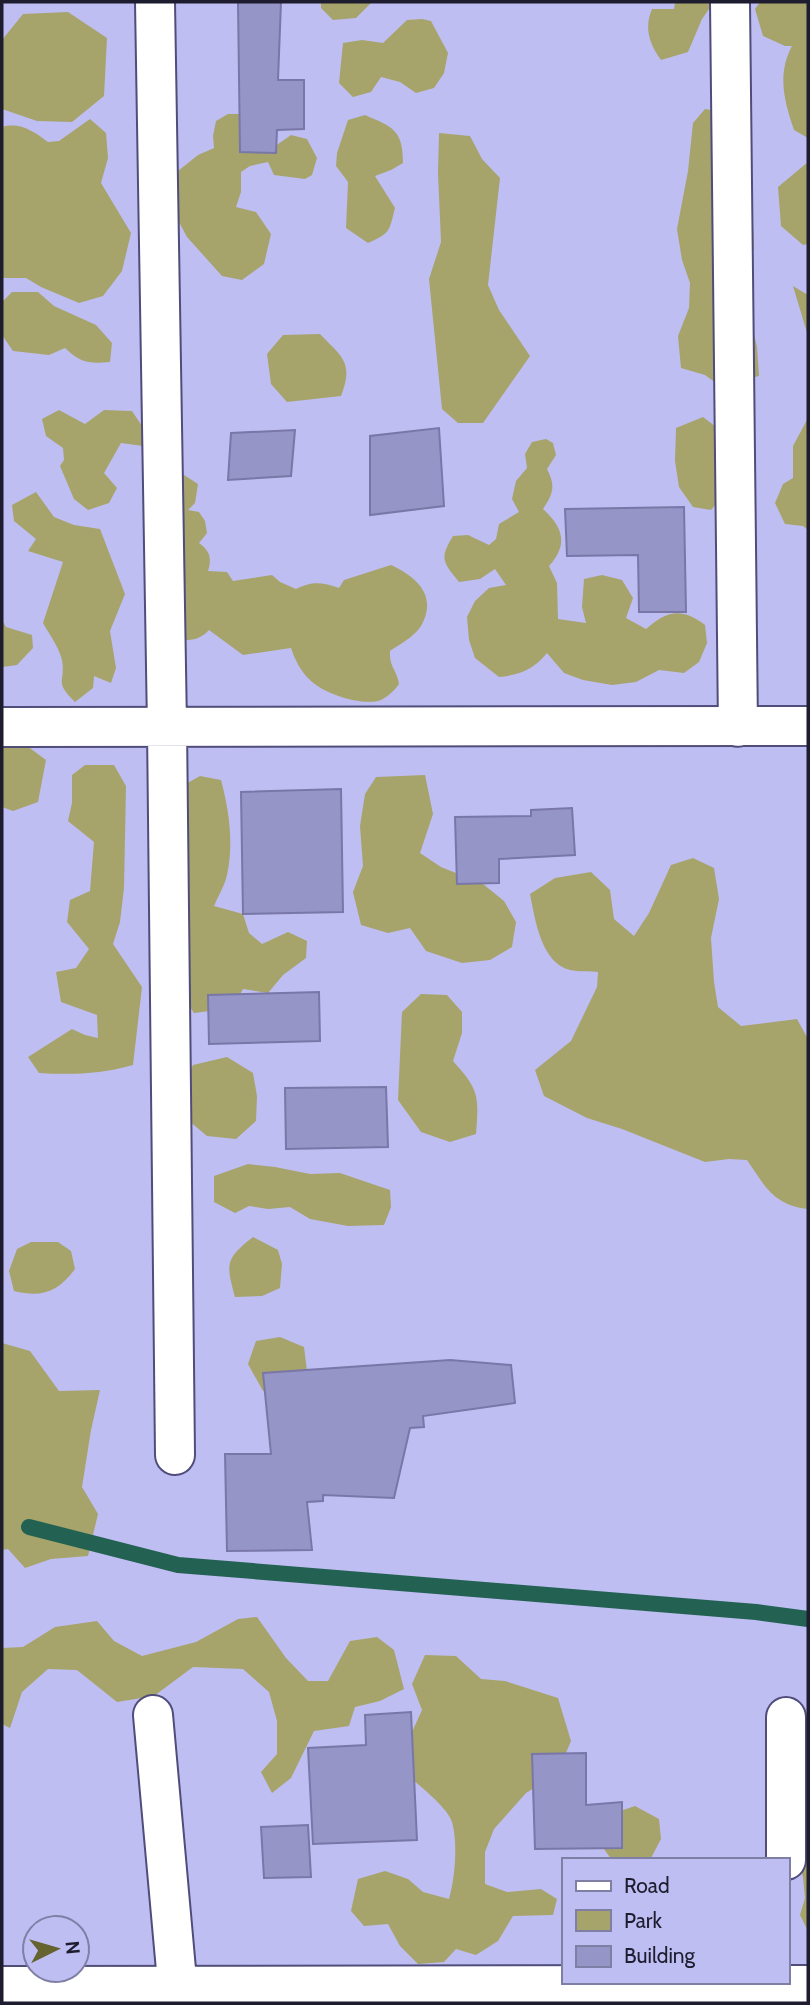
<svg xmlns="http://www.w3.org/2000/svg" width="810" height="2005" viewBox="0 0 810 2005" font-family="Cabin,sans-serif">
  <rect width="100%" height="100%" fill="#bfbef3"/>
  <!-- green -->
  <path fill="#a6a46a" d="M 321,2 L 372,2 L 356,18 L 333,20 L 321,8 Z
    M 675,2 L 714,2 L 702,19 L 688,52 L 661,60 C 649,43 644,28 652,9 L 674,9 Z
    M 760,2 L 808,2 L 808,138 L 794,130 C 784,101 777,74 792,46 L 785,46 L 763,36 L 755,9 Z
    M 68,12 L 107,38 L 104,96 L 72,122 L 37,121 L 2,109 L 2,40 L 23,14 Z
    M 422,19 L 431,21 L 448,53 L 444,73 L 434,88 L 416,93 L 400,82 L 381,77 L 371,92 L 353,97 L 339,83 L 343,43 L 362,40 L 383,43 L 407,20 Z
    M 705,109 L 741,115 L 753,224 L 754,249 L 746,269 L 745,296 L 757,347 L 759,376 L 720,386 L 705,375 L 681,368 L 678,336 L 689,308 L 690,283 L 682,260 L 677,229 L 688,171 L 693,123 Z
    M 228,114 L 246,114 L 271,149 L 291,135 L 307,139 L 317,158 L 312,175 L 305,179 L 274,175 L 268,162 L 250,166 L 241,172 L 241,192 L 236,207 L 256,212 L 271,234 L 264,264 L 242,280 L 222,276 L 187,237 L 172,209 L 178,171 L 198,155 L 214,148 L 213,136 L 216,121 Z
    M 365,115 C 393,127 403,130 403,163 L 391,170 L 375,176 L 395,208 C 389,231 391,233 368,243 L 346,228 L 348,182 L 336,166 L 337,153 L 348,120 Z
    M 90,119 L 106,133 L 108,158 L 101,183 L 131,233 L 122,271 L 103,296 L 79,303 L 41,287 L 26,278 L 2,278 L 2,127 C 20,122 33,131 48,142 L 59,141 Z
    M 439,133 L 470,136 L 482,159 L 500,178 L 488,285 L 499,310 L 530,356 L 483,423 L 458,423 L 442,409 L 429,279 L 441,242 L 438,173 Z
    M 808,162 L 808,244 L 803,245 L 781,226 L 778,187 Z
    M 793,286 L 808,295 L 808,336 Z
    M 12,292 L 38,292 L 54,306 L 96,325 L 112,343 L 110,362 C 89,364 81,363 65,348 L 49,355 L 13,351 L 2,335 L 2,302 Z
    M 320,334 C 342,357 354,362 341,396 L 287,402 L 271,384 L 267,354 L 283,335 Z
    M 59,410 L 85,424 L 104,410 L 132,411 L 142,426 L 143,446 L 121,443 L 104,473 L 117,488 L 109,503 L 88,510 L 74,499 L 60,466 L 64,460 L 63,448 L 46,436 L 42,419 Z
    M 703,417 L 724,433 L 721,498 L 711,510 L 693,507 L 679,487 L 675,461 L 676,428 Z
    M 808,418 L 808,530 L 803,526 L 785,524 L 775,503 L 783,484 L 793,478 L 793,446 Z
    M 546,439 L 553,443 L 556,455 L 547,469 C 556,486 553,494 543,509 C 564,528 568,545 549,566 L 557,583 L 558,619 L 586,623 L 582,607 L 584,579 L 602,575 L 622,580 L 633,598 L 626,618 L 646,629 C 667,611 681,607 705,625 L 707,643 L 699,662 L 684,673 L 659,670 L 636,682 L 612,685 L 583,680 L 564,673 L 547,653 C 534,669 520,675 499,677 L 475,658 L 469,640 L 467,617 L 475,601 L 489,588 L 506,585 L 495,569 L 480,579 L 459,582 C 443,562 439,559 453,536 L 468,535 L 489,545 L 496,539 L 499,524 L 519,512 L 512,499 L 516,481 L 527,468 L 525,454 L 532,442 Z
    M 172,474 L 184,475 L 198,484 L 195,503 L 188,510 L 199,512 L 205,521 L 207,533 L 199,543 C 210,551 212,558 208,571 L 227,572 L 233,581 L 272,575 L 280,582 L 296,589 C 312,581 322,582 339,588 L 344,580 L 391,565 C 417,577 438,596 421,626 C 414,637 400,644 390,651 C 389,667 397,670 399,684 C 395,690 386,699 378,701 C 359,705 325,694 311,681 C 301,672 295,660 291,648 L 243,655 L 209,630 C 199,641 188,641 174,639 L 175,560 L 183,546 L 171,538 Z
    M 36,492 L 54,517 L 74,525 L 100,529 L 125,594 L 110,631 L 116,668 L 111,683 L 94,676 L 93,688 L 75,702 C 53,680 66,683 62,660 C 59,647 49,634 43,623 L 63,562 L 28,551 L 36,539 L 14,521 L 12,505 Z
    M 2,620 L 6,627 L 32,635 L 33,648 L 17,665 L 2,667 Z
    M 19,740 L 46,760 L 38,802 L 13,811 L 2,807 L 2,741 Z
    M 85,765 L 114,765 L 126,786 L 124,888 L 120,922 L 113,944 L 142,987 L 133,1065 C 101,1074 72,1075 39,1073 L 28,1057 L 72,1029 L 85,1035 L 98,1038 L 97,1015 L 61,1002 L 56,972 L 76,968 L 89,949 L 67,922 L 70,900 L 90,891 L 94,842 L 68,821 L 72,803 L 72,775 Z
    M 425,775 L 433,814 L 420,853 L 441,867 L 483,884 L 504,901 L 516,922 L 512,947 L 490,960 L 462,963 L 426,951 L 410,928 L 388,933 L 361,925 L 353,892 L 363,866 L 360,826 L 365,794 L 376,777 Z
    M 200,776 L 221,780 C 229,810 234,843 227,875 C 225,885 218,896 214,906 L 243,914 L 249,933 L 262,944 L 288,932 L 307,941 L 306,958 L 283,975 L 268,993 L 243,989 L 233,1008 L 194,1013 L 165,969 L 182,786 Z
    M 693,858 L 714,868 L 719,899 L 711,938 L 714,982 L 718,1007 L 741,1026 L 797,1019 L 808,1039 L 808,1209 C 773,1205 765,1186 747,1160 L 729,1159 L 705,1162 L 622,1129 L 587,1118 L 544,1096 L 535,1070 L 571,1041 L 597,987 L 598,972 C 590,971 579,972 570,970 C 541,963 535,919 530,894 L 555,878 L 591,872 L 610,890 L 614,919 L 634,936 L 649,913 L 671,865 Z
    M 421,994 L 447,995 L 462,1012 L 462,1033 L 453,1061 C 479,1090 479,1095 476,1134 L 450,1142 L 421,1132 L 398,1100 L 402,1012 Z
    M 227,1057 L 253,1073 L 257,1096 L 256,1121 L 236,1139 L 207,1136 L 182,1115 L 181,1086 L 193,1065 Z
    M 248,1164 L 275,1167 L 310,1174 L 340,1173 L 390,1190 L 391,1207 L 384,1225 L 348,1226 L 310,1219 L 290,1207 L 268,1209 L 249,1206 L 235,1213 L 214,1202 L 214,1176 Z
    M 253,1237 L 278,1250 L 282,1264 L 280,1288 L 262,1296 L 235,1297 C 226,1264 225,1259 253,1237 Z
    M 31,1242 L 58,1242 L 71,1251 L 75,1269 C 58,1292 42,1298 14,1291 L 9,1271 L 17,1249 Z
    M 280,1337 L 304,1347 L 307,1371 L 284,1392 L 263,1391 L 248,1364 L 256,1341 Z
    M 2,1343 L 30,1351 L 59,1391 L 100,1390 L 91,1430 L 82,1487 L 98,1514 L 88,1556 L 51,1559 L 25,1568 L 8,1549 L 2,1550 Z
    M 257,1617 L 286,1658 L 308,1681 L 328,1681 L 350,1641 L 377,1637 L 394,1650 L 404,1689 L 380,1701 L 355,1707 L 349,1726 L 314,1731 L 291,1778 L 272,1793 L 261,1772 L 277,1754 L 277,1721 L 269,1692 L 243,1669 L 193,1667 L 154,1696 L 117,1702 L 77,1670 L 48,1669 L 22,1692 L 10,1728 L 2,1724 L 2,1648 L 23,1647 L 55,1627 L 97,1621 L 114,1641 L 142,1656 L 196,1642 L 238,1619 Z
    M 425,1655 L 456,1656 L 481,1679 L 505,1681 L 558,1698 L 571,1741 L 557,1774 L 526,1793 L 494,1829 L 485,1852 L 485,1884 L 507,1892 L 541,1889 L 557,1899 L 553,1915 L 513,1916 L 498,1941 L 476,1955 L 456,1949 L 444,1962 L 418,1964 L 400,1946 L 388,1924 L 364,1926 L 351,1911 L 358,1879 L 385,1871 L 408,1879 L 423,1892 L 449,1899 C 455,1878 458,1843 452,1822 C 448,1808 419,1785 407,1775 L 412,1732 L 422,1710 L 412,1684 Z
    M 635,1806 L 659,1819 L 661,1839 L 650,1860 L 612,1860 L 601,1845 L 606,1816 Z
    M 808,1825 L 808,1931 L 800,1915 L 805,1898 L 803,1877 L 796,1853 L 799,1828 Z"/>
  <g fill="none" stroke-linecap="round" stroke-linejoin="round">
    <!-- stream -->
    <path stroke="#236252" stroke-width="16" d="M 29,1527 L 178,1565 L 756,1612 L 808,1619"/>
  </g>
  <!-- building -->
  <path fill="#9695c7" stroke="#7977a7" stroke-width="2" d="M 238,2 L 281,2 L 278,80 L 304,80 L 304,129 L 277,130 L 276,153 L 240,152 Z
    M 439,428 L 444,506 L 370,515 L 370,436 Z
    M 295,430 L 291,476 L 228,480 L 231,433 Z
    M 684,507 L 686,612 L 639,612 L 638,555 L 567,556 L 565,509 Z
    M 341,789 L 343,912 L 243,914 L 241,792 Z
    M 572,808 L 575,855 L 499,859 L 499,883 L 457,884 L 455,817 L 531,816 L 531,810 Z
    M 319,992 L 320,1041 L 209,1044 L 208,995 Z
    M 386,1087 L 388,1147 L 286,1149 L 285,1088 Z
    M 450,1360 L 511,1365 L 515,1403 L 423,1416 L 424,1427 L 410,1428 L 394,1498 L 323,1495 L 323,1501 L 307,1502 L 312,1550 L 227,1551 L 225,1454 L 271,1454 L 263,1373 Z
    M 411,1712 L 417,1840 L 313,1844 L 308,1748 L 366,1745 L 365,1715 Z
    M 586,1753 L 586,1805 L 622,1802 L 622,1848 L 535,1849 L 532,1754 Z
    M 308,1825 L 311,1877 L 264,1878 L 261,1827 Z"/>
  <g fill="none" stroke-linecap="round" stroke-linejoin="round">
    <defs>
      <path id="street" d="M 155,2 L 167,727 L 175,1455
        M 730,2 L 738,727
        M 2,727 L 808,726
        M 153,1715 L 179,2003
        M 786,1717 L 786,1860
        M 2,1986 L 808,1985"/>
    </defs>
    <!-- street casing -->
    <use href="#street" stroke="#504d7b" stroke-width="42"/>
    <!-- street -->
    <use href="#street" stroke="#fff" stroke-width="38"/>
  </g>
  <!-- border -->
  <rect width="810" height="2005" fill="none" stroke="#1e1d30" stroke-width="7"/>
  <!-- legend -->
  <rect x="562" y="1858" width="228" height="126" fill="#bfbef3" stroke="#7f7ea5" stroke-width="2"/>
  <rect x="576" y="1881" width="35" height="10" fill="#ffffff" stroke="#7f7ea5" stroke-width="2"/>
  <text x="624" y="1893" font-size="21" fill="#1e1d30">Road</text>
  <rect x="576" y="1910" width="35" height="21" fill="#a6a46a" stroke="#7f7ea5" stroke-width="2"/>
  <text x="624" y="1928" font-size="21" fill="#1e1d30">Park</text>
  <rect x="576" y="1946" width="35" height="21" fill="#9695c7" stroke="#7f7ea5" stroke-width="2"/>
  <text x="624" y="1963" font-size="21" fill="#1e1d30">Building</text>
  <!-- north arrow -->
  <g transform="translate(56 1949) rotate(85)"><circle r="33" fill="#bfbef3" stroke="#7f7ea5" stroke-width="2"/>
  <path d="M0-5L12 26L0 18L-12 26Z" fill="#65632f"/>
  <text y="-10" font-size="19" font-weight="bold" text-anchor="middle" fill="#1e1d30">N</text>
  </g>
</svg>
